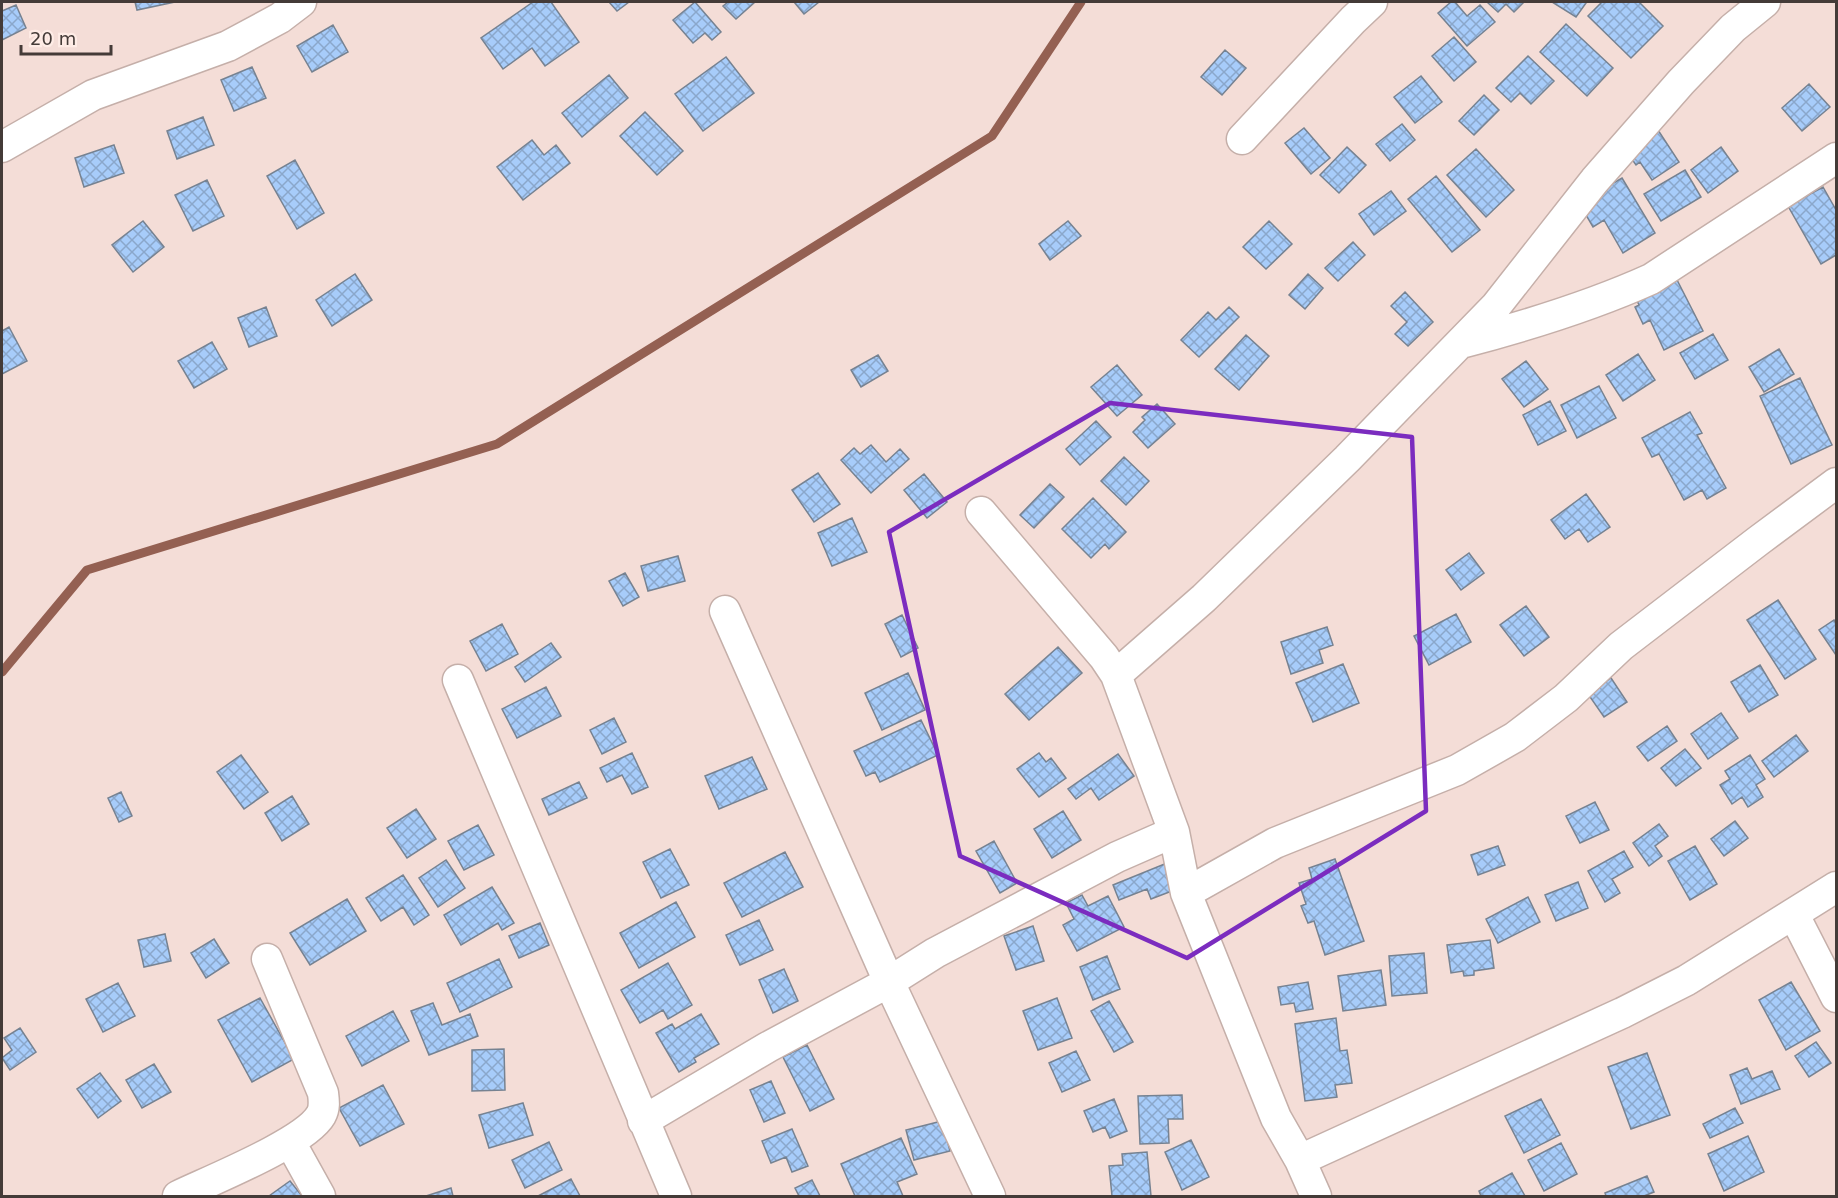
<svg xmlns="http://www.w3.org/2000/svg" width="1838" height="1198" viewBox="0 0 1838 1198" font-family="'DejaVu Sans',sans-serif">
  <defs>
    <pattern id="building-cross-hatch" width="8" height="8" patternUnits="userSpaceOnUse" patternTransform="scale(1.5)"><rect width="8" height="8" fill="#a7ccfa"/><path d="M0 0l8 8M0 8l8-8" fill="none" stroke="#8aa7cb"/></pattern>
  </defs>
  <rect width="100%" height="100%" fill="#f4ddd7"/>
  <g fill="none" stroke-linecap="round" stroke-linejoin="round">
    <!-- stream -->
    <path stroke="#946052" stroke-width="9" d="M 2,672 L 87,570 L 497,444 L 992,136 L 1081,2"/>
  </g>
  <!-- building -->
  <path fill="url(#building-cross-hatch)" stroke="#768291" stroke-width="1.5" d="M 135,2 L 175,2 L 137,10 Z
    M 533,2 L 551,2 L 579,42 L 545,66 L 532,48 L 503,69 L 481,38 Z
    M 609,2 L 629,2 L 617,11 Z
    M 695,2 L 721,32 L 712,40 L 705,33 L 693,43 L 673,20 Z
    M 728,2 L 755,2 L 736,19 L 723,6 Z
    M 794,2 L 819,2 L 804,14 Z
    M 1451,2 L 1455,2 L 1467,16 L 1480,5 L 1495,22 L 1467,46 L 1438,13 Z
    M 1487,2 L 1524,2 L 1514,12 L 1506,4 L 1498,12 Z
    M 1552,2 L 1584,2 L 1586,3 L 1576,17 Z
    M 1602,2 L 1639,2 L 1663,26 L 1631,58 L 1588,16 Z
    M 16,5 L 26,28 L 2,40 L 2,11 Z
    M 1566,24 L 1613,68 L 1587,96 L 1540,52 Z
    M 333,25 L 348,52 L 312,72 L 297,46 Z
    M 1454,37 L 1476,62 L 1454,81 L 1432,56 Z
    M 1225,50 L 1246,68 L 1222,95 L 1201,77 Z
    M 1528,56 L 1554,81 L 1531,104 L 1520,93 L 1511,102 L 1496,88 Z
    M 726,57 L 754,93 L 703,131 L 675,94 Z
    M 252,67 L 266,98 L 234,111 L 221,80 Z
    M 609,75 L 628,98 L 582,137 L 562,113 Z
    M 1421,76 L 1442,102 L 1415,123 L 1394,97 Z
    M 1809,84 L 1830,107 L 1802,131 L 1782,108 Z
    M 1484,95 L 1499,110 L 1474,135 L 1459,121 Z
    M 645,112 L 683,151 L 657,175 L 620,136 Z
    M 203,117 L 214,145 L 177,159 L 167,131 Z
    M 1402,124 L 1415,140 L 1390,161 L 1376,144 Z
    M 1656,127 L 1679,162 L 1652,180 L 1640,162 L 1636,165 L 1624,148 Z
    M 1304,128 L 1330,158 L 1311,174 L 1285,143 Z
    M 532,140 L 544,155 L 556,145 L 570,163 L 523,200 L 497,167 Z
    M 114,145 L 124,173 L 84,187 L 75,158 Z
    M 1347,147 L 1366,165 L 1339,193 L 1320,175 Z
    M 1721,147 L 1738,171 L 1708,193 L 1691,170 Z
    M 1476,149 L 1514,190 L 1486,217 L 1447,175 Z
    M 295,160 L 324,213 L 297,229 L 267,176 Z
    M 1685,170 L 1701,197 L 1661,221 L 1644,194 Z
    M 1436,176 L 1480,230 L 1452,252 L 1408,199 Z
    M 1622,178 L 1655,233 L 1623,253 L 1604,220 L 1593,227 L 1579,203 Z
    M 207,180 L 224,216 L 193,231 L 175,195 Z
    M 1823,187 L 1836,210 L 1836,255 L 1821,264 L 1788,206 Z
    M 1391,191 L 1406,211 L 1374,235 L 1359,214 Z
    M 143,221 L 164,247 L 133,272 L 112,245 Z
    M 1068,221 L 1081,236 L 1050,260 L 1039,244 Z
    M 1269,221 L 1292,244 L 1266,269 L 1243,247 Z
    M 1353,242 L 1365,255 L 1338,281 L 1325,268 Z
    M 1673,272 L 1703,331 L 1664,350 L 1650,320 L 1643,324 L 1635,307 L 1639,305 L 1633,292 Z
    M 355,274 L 372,300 L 332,326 L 316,300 Z
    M 1308,274 L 1323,288 L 1305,309 L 1289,295 Z
    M 1405,292 L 1433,322 L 1408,346 L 1395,334 L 1407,322 L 1391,306 Z
    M 266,307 L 277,336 L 249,347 L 238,318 Z
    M 1229,307 L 1239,317 L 1199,357 L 1181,340 L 1208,312 L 1216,320 Z
    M 9,327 L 27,361 L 2,374 L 2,331 Z
    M 1713,334 L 1728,360 L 1695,379 L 1680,353 Z
    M 1246,335 L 1269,356 L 1239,390 L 1215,369 Z
    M 212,342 L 227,369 L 194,388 L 178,361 Z
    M 1779,349 L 1794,374 L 1764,392 L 1749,367 Z
    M 1638,354 L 1655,380 L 1623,401 L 1606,375 Z
    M 878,355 L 888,371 L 861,387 L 851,370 Z
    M 1526,361 L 1548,389 L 1524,407 L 1502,379 Z
    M 1117,365 L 1142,395 L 1117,416 L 1091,387 Z
    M 1800,378 L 1832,445 L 1791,464 L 1760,396 Z
    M 1599,386 L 1616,418 L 1577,438 L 1561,405 Z
    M 1550,401 L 1566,431 L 1538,445 L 1523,415 Z
    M 1157,404 L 1175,424 L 1148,448 L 1133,432 L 1145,420 L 1142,417 Z
    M 1690,412 L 1702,433 L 1697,435 L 1726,488 L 1707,499 L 1702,490 L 1684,500 L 1659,454 L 1652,457 L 1642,438 Z
    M 1096,421 L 1111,437 L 1080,465 L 1066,449 Z
    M 871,445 L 886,462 L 900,449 L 909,459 L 871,493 L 841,460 L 854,448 L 860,454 Z
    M 1124,457 L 1149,481 L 1126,505 L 1101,481 Z
    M 818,473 L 840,504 L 814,522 L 792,490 Z
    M 924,474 L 947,502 L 927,518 L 904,490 Z
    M 1050,484 L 1064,497 L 1034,528 L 1020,515 Z
    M 1586,494 L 1610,527 L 1588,542 L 1579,529 L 1565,539 L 1551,520 Z
    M 1093,498 L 1126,532 L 1109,549 L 1105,544 L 1091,558 L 1062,529 Z
    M 852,518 L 867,552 L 832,566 L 818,533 Z
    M 1469,553 L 1484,573 L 1461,590 L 1446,570 Z
    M 678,556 L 685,581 L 648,591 L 641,566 Z
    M 625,573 L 639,597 L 623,606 L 609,581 Z
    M 1778,600 L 1816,659 L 1785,679 L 1747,620 Z
    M 1526,606 L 1549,637 L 1524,656 L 1500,625 Z
    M 1456,614 L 1471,642 L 1429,665 L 1414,636 Z
    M 902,615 L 918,648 L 901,657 L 885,624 Z
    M 1834,620 L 1836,623 L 1836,655 L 1819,630 Z
    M 502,624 L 518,654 L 486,671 L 470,641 Z
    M 1327,627 L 1333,645 L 1319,650 L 1323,663 L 1291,674 L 1281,642 Z
    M 551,643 L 561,657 L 525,682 L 515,667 Z
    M 1058,647 L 1082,673 L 1029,720 L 1005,694 Z
    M 1343,664 L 1359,703 L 1313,722 L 1296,683 Z
    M 1760,665 L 1778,695 L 1749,712 L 1731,682 Z
    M 908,673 L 925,710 L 882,730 L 865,693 Z
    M 1611,678 L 1627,702 L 1604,717 L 1588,694 Z
    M 546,687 L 561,716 L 517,738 L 502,709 Z
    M 1721,713 L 1738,738 L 1708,759 L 1691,734 Z
    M 614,718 L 626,742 L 602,754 L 590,730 Z
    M 921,720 L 938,755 L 880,782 L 875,772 L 866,776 L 854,751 Z
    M 1667,726 L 1677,741 L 1648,761 L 1637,747 Z
    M 1796,735 L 1808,751 L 1774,777 L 1762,761 Z
    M 1685,749 L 1701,768 L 1676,786 L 1661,768 Z
    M 632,753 L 648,787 L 632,794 L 622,775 L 607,782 L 600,768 Z
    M 1039,753 L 1046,762 L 1051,758 L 1066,778 L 1039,797 L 1017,769 Z
    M 1118,754 L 1134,776 L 1099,800 L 1091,788 L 1076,799 L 1068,789 Z
    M 241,755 L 268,792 L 244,809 L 217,772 Z
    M 1750,755 L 1765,779 L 1756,785 L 1763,797 L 1748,807 L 1742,797 L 1732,804 L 1720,785 L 1730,779 L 1725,771 Z
    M 752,757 L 767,789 L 719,809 L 705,776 Z
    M 579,782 L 587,798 L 549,815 L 542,799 Z
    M 121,792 L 132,816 L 119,822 L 108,798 Z
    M 292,796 L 309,824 L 282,841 L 265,813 Z
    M 1595,802 L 1609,830 L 1580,843 L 1566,816 Z
    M 416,809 L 436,839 L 407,858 L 387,828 Z
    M 1063,811 L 1081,840 L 1052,858 L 1034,829 Z
    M 1735,821 L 1748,838 L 1724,856 L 1711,839 Z
    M 1659,824 L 1668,836 L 1655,846 L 1662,856 L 1649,866 L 1633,843 Z
    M 478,825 L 494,855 L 464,870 L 448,841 Z
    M 994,841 L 1017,883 L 1000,893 L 976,851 Z
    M 1498,846 L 1505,865 L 1478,875 L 1471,855 Z
    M 1695,846 L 1717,884 L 1690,900 L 1668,861 Z
    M 670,849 L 689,885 L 661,898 L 643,862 Z
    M 1624,851 L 1633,867 L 1612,879 L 1620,893 L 1605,902 L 1588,871 Z
    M 785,852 L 803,887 L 742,917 L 724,883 Z
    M 1335,859 L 1364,941 L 1325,955 L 1314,921 L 1308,923 L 1301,906 L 1306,904 L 1299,883 L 1312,879 L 1309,868 Z
    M 446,860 L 465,888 L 438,907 L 419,878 Z
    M 1167,863 L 1177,889 L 1151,899 L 1147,889 L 1119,900 L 1113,885 Z
    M 403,875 L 429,915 L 414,925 L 403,907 L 381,921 L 366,898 Z
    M 1578,882 L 1588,908 L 1556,921 L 1545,895 Z
    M 492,887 L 514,923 L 502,930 L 498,923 L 461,945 L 444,915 Z
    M 1082,895 L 1088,906 L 1108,896 L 1124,927 L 1077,951 L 1063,925 L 1074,919 L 1066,903 Z
    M 1528,897 L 1540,922 L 1498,943 L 1486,919 Z
    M 347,899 L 366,931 L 310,965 L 290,933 Z
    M 676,902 L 695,937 L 639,968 L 620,933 Z
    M 759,920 L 773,950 L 740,965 L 726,935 Z
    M 540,923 L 549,945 L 519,958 L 509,936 Z
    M 1033,926 L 1044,961 L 1016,970 L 1004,936 Z
    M 165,934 L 171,961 L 144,967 L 138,940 Z
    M 214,939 L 229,963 L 206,978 L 191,953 Z
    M 1490,940 L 1494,968 L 1474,971 L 1474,975 L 1464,976 L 1463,971 L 1451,973 L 1447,945 Z
    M 1424,953 L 1427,993 L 1392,996 L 1389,956 Z
    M 1107,956 L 1120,989 L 1093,1000 L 1080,967 Z
    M 499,959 L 512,987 L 460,1012 L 447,983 Z
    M 668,963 L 692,1005 L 668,1019 L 663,1010 L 640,1023 L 621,990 Z
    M 784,969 L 798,1001 L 773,1013 L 759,980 Z
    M 1381,970 L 1386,1005 L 1343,1011 L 1338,976 Z
    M 1308,982 L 1313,1009 L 1296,1012 L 1294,1003 L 1281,1005 L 1278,987 Z
    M 1791,982 L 1820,1031 L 1786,1050 L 1759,1000 Z
    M 118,983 L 135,1016 L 103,1032 L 86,999 Z
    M 260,998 L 294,1059 L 252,1082 L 218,1020 Z
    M 1057,998 L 1072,1038 L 1038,1050 L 1023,1011 Z
    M 1109,1001 L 1133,1042 L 1114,1052 L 1091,1011 Z
    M 433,1003 L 442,1025 L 470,1014 L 478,1036 L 429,1055 L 411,1011 Z
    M 393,1011 L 409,1041 L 362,1066 L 346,1036 Z
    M 701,1014 L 719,1044 L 694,1058 L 696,1062 L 679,1072 L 656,1033 L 672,1024 L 675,1029 Z
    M 1336,1018 L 1340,1051 L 1347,1050 L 1352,1083 L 1335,1085 L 1337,1097 L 1305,1101 L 1295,1024 Z
    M 20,1028 L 36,1052 L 10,1070 L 2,1058 L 12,1050 L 4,1038 Z
    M 1816,1042 L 1831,1063 L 1809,1077 L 1795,1056 Z
    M 807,1045 L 834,1099 L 810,1111 L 783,1057 Z
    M 504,1049 L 505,1090 L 472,1091 L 472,1050 Z
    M 1076,1051 L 1090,1080 L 1062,1092 L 1049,1063 Z
    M 1647,1053 L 1670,1115 L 1631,1129 L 1608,1067 Z
    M 154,1064 L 171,1092 L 142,1108 L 126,1080 Z
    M 1747,1068 L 1752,1079 L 1772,1071 L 1780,1089 L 1741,1104 L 1730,1075 Z
    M 100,1073 L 121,1101 L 98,1118 L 77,1089 Z
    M 771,1081 L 785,1113 L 764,1122 L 750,1090 Z
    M 383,1085 L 404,1124 L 360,1146 L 339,1108 Z
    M 1182,1095 L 1183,1119 L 1168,1119 L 1169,1143 L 1140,1144 L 1138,1096 Z
    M 1114,1099 L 1127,1131 L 1110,1138 L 1105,1127 L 1093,1132 L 1084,1111 Z
    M 1541,1099 L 1560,1135 L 1524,1153 L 1505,1116 Z
    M 523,1103 L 533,1135 L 489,1148 L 479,1115 Z
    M 1735,1108 L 1743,1123 L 1710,1138 L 1703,1124 Z
    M 942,1121 L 950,1151 L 914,1160 L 906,1130 Z
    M 792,1129 L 808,1166 L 792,1172 L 786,1157 L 771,1163 L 762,1141 Z
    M 1748,1136 L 1764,1172 L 1724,1191 L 1708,1154 Z
    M 901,1138 L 917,1174 L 897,1182 L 903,1196 L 855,1196 L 841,1164 Z
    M 1191,1140 L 1209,1177 L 1182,1190 L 1165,1152 Z
    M 549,1142 L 562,1170 L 525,1188 L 512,1160 Z
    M 1561,1143 L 1577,1174 L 1544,1191 L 1528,1160 Z
    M 1147,1152 L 1151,1196 L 1112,1196 L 1109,1166 L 1123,1165 L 1122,1154 Z
    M 1512,1173 L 1525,1196 L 1481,1196 L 1479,1191 Z
    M 1647,1176 L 1654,1192 L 1644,1196 L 1606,1196 L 1605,1193 Z
    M 571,1179 L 580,1196 L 538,1196 Z
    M 812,1180 L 820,1196 L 799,1196 L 795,1188 Z
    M 290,1181 L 302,1196 L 269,1196 Z
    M 451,1188 L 453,1196 L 426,1196 Z"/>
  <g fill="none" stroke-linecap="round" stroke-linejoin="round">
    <defs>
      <path id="street" d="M 1242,139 L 1353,20 L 1372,2
        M 2,147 L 93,95 L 228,46 L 280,18 L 301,2
        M 1461,343 C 1526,326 1589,307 1651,279 L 1836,158
        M 981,512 L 1104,657 L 1116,675 L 1174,832 L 1186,893 L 1276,1118 L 1300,1160 L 1316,1196
        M 725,611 L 889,982 L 990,1196
        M 1116,675 L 1204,598 L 1347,459 L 1496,306 L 1595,180 L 1681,82 L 1733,28 L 1765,2
        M 458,680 L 676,1196
        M 1186,893 L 1275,843 L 1457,770 L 1515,737 L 1566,698 L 1621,646 L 1758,541 L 1836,483
        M 1794,915 L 1836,997
        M 643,1121 L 768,1047 L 889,982 L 935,953 L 1117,857 L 1174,832
        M 290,1142 L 320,1196
        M 1300,1160 L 1622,1013 L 1687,980 L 1836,887
        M 178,1196 C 209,1181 305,1143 321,1115 C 325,1108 324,1101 323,1093 L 267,959"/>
    </defs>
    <!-- street casing -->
    <use href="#street" stroke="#c5afa9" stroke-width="33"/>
    <!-- street -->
    <use href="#street" stroke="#fff" stroke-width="30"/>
  </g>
  <!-- marked area -->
  <path fill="none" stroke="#7b2cbf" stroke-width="4.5" stroke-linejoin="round" d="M 1110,403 L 1412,437 L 1426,811 L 1187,958 L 960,856 L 889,532 Z"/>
  <!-- border -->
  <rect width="1838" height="1198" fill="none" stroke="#443b38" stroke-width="6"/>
  <!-- scale -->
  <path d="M21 45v9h90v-9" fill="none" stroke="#443b38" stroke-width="3"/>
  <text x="30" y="45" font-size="18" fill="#443b38" stroke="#feece6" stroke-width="4.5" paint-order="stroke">20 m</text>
</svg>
